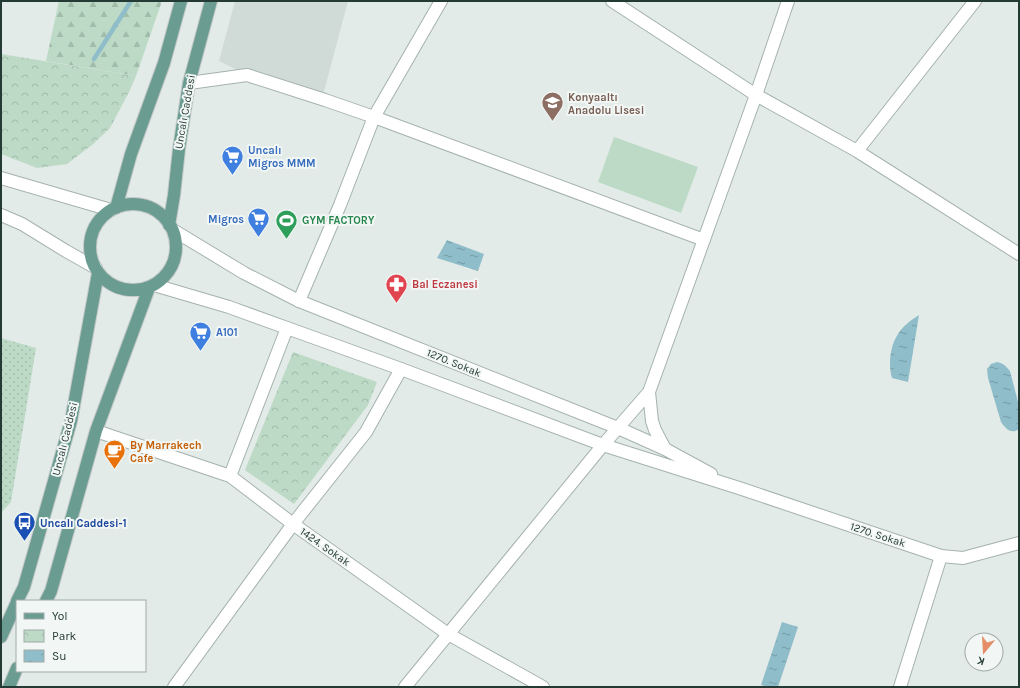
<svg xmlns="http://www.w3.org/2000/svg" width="1020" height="688" viewBox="0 0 1020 688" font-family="Karla,sans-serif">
  <defs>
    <pattern id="grass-dots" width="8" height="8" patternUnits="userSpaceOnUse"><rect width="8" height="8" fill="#bddac6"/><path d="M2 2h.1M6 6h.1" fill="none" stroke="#a2bcab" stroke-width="1.8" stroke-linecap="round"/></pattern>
    <pattern id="forest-firs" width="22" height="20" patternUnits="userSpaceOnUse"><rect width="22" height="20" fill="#bddac6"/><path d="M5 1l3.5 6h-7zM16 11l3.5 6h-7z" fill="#a2bcab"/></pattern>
    <pattern id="park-crowns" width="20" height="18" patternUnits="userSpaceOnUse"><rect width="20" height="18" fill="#bddac6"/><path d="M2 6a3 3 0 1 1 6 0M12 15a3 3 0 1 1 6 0" fill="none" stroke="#a2bcab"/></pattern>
    <pattern id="water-ripples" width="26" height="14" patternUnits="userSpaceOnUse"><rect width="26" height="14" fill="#8fbdca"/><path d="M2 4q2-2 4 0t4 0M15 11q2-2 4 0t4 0" fill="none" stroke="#759ba5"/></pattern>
  </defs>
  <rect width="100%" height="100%" fill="#e2ebe7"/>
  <!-- built -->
  <path fill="#d0dad6" d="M 235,1 L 348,1 L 322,99 L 247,75 L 219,61 Z"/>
  <!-- grass -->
  <path fill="url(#grass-dots)" d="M 1,338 L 36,348 L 11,502 L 1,513 Z"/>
  <!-- forest -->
  <path fill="url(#forest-firs)" d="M 59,1 L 162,1 L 136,76 L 46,61 Z"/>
  <!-- park -->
  <path fill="url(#park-crowns)" d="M 1,54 L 136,76 L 129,92 L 110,128 L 92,145 L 67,164 L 37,168 L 1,154 Z
    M 293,352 L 377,382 L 368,405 L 294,504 L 245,470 Z"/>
  <!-- pitch -->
  <path fill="#bddac6" d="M 614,137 L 698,167 L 681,213 L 598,182 Z"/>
  <!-- water -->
  <path fill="url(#water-ripples)" d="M 447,240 L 484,254 L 478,271 L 437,258 Z
    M 919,315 L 908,382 L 892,378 C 888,365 890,346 898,334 C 903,326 911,320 919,315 Z
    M 997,362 C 1003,363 1006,366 1010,371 L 1019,406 L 1019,429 C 1011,435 1005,428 1001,422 L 988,378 L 987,369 L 991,364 Z
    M 782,622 L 798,627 L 778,687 L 768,687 L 761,685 Z"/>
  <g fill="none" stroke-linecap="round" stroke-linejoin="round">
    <!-- stream -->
    <path stroke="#8fbdca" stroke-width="4.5" d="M 94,59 L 131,1"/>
    <defs>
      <path id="minor" d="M 612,1 L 756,95 L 857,151 L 1019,254
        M 189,83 L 247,75 L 325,100 L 374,117 L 704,240
        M 857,151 L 975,1
        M 299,301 L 340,205 L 374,117 L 441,1
        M 649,392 L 652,421 L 655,430 L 665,449
        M 96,431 L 230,476 L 293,524 L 448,634 L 543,687
        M 230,476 L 287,328
        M 174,687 L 293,524 L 366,432 L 401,369
        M 405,687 L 603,445 L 649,392 L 756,95 L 788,1
        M 900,687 L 941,556"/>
      <path id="tertiary" d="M 1,178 L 111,210
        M 1,215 L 22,224 L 66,251 L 96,268
        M 173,230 L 244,273 L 299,301 L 618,428 L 665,449 L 711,474
        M 154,285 L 229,307 L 287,328 L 401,369 L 603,445 L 739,488 L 941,556 L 963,558 L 1019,543"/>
      <path id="primary" d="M90 247a43 43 0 1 1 86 0a43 43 0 1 1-86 0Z
        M 116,208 L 131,154 L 164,63 L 181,1
        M 169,225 L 174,195 L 179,149 L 189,83 L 211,1
        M 17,601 L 24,587 L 71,421 L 98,273
        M 46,601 L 51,591 L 96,431 L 149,288
        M 1,637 L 17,602
        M 9,687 L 17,668"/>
    </defs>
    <!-- minor casing -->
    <use href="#minor" stroke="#a5b2ae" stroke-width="14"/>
    <!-- tertiary casing -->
    <use href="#tertiary" stroke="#a5b2ae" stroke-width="14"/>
    <!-- primary casing -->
    <use href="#primary" stroke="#c2c8c6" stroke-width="14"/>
    <!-- minor -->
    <use href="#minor" stroke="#fff" stroke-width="12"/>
    <!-- tertiary -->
    <use href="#tertiary" stroke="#fff" stroke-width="12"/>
    <!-- primary -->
    <use href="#primary" stroke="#6b9c92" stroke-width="12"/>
  </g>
  <!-- icons -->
  <defs>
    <symbol id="school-pin" viewBox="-11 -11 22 30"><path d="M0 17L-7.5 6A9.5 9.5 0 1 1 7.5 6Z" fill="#8d6e63" stroke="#f2f7f5"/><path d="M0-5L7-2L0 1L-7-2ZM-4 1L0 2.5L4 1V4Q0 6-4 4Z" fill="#fff"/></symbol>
    <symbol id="supermarket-pin" viewBox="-11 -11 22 30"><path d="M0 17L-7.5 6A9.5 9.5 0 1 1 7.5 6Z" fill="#3f7fe0" stroke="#f2f7f5"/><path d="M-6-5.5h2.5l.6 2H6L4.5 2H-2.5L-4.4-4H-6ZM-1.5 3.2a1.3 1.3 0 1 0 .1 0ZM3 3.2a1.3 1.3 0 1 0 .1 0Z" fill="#fff"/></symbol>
    <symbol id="stadium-pin" viewBox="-11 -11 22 30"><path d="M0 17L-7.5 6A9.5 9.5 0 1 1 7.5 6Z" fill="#2e9e5b" stroke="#f2f7f5"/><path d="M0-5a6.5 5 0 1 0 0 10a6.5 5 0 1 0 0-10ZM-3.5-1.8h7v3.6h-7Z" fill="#fff"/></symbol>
    <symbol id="pharmacy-pin" viewBox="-11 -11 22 30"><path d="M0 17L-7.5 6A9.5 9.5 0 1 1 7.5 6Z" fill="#e0444e" stroke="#f2f7f5"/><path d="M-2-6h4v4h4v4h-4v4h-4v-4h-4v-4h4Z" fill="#fff"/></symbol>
    <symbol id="cafe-pin" viewBox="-11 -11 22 30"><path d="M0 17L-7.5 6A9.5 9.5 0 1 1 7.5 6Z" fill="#e8710a" stroke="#f2f7f5"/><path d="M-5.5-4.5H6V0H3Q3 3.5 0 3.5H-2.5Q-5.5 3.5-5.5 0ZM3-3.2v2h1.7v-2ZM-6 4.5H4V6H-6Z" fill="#fff"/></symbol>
    <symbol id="bus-pin" viewBox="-11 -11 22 30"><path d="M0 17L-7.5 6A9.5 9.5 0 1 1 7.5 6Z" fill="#1a4fb4" stroke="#f2f7f5"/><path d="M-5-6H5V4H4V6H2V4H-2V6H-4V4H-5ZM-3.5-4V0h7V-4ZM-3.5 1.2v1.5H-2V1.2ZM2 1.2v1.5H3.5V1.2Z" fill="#fff"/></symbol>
  </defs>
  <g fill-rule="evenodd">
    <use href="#school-pin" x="540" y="90" width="25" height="34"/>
    <use href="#supermarket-pin" x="220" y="144" width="25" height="34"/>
    <use href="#supermarket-pin" x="246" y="206" width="25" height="34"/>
    <use href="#stadium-pin" x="274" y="208" width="25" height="34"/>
    <use href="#pharmacy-pin" x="384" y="272" width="25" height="34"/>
    <use href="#supermarket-pin" x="188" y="320" width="25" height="34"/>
    <use href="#cafe-pin" x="102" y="438" width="25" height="34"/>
    <use href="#bus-pin" x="12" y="510" width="25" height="34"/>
  </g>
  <g text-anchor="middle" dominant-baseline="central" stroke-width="4" stroke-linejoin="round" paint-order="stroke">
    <!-- education labels -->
    <g font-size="11" font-weight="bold" fill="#785e54" stroke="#f2f7f5" text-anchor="start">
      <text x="568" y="97">Konyaaltı<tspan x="568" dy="13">Anadolu Lisesi</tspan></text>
    </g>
    <!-- street labels -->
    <g font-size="11" fill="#243a35" stroke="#f2f7f5">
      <text transform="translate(185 112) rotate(-80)">Uncalı Caddesi</text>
      <text transform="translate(454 363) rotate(22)">1270. Sokak</text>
      <text transform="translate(65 439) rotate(-76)">Uncalı Caddesi</text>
      <text transform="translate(878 535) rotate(18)">1270. Sokak</text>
      <text transform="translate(325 547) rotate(35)">1424. Sokak</text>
    </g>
    <!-- shop labels -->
    <g font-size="11" font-weight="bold" fill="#366cbe" stroke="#f2f7f5" text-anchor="start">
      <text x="248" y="150">Uncalı<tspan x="248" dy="13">Migros MMM</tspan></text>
      <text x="244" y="219" text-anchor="end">Migros</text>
      <text x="216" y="332">A101</text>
    </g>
    <!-- leisure labels -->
    <g font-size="11" font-weight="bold" fill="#27864d" stroke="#f2f7f5" text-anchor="start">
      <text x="302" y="220">GYM FACTORY</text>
    </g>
    <!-- health labels -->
    <g font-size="11" font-weight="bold" fill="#be3a42" stroke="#f2f7f5" text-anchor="start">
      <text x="412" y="284">Bal Eczanesi</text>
    </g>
    <!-- food labels -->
    <g font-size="11" font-weight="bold" fill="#c56008" stroke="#f2f7f5" text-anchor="start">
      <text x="130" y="445">By Marrakech<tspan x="130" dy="13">Cafe</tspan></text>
    </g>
    <!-- transit labels -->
    <g font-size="11" font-weight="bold" fill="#164399" stroke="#f2f7f5" text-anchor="start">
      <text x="40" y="523">Uncalı Caddesi-1</text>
    </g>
  </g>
  <!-- border -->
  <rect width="1020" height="688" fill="none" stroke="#243a35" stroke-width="4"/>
  <!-- legend -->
  <rect x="16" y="600" width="130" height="72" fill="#f2f7f5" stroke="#a0aba8"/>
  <rect x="24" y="613" width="20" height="6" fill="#6b9c92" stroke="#a0aba8"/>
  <text x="52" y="620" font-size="12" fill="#243a35">Yol</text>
  <rect x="24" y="630" width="20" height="12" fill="url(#park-crowns)" stroke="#a0aba8"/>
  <text x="52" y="640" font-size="12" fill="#243a35">Park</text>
  <rect x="24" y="650" width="20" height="12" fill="url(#water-ripples)" stroke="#a0aba8"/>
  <text x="52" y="660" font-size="12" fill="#243a35">Su</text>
  <!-- north arrow -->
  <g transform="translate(984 652) rotate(198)"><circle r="19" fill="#f2f7f5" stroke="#a0aba8"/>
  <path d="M0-3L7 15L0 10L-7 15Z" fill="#e48d66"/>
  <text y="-6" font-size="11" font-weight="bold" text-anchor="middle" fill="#243a35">K</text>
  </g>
</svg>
